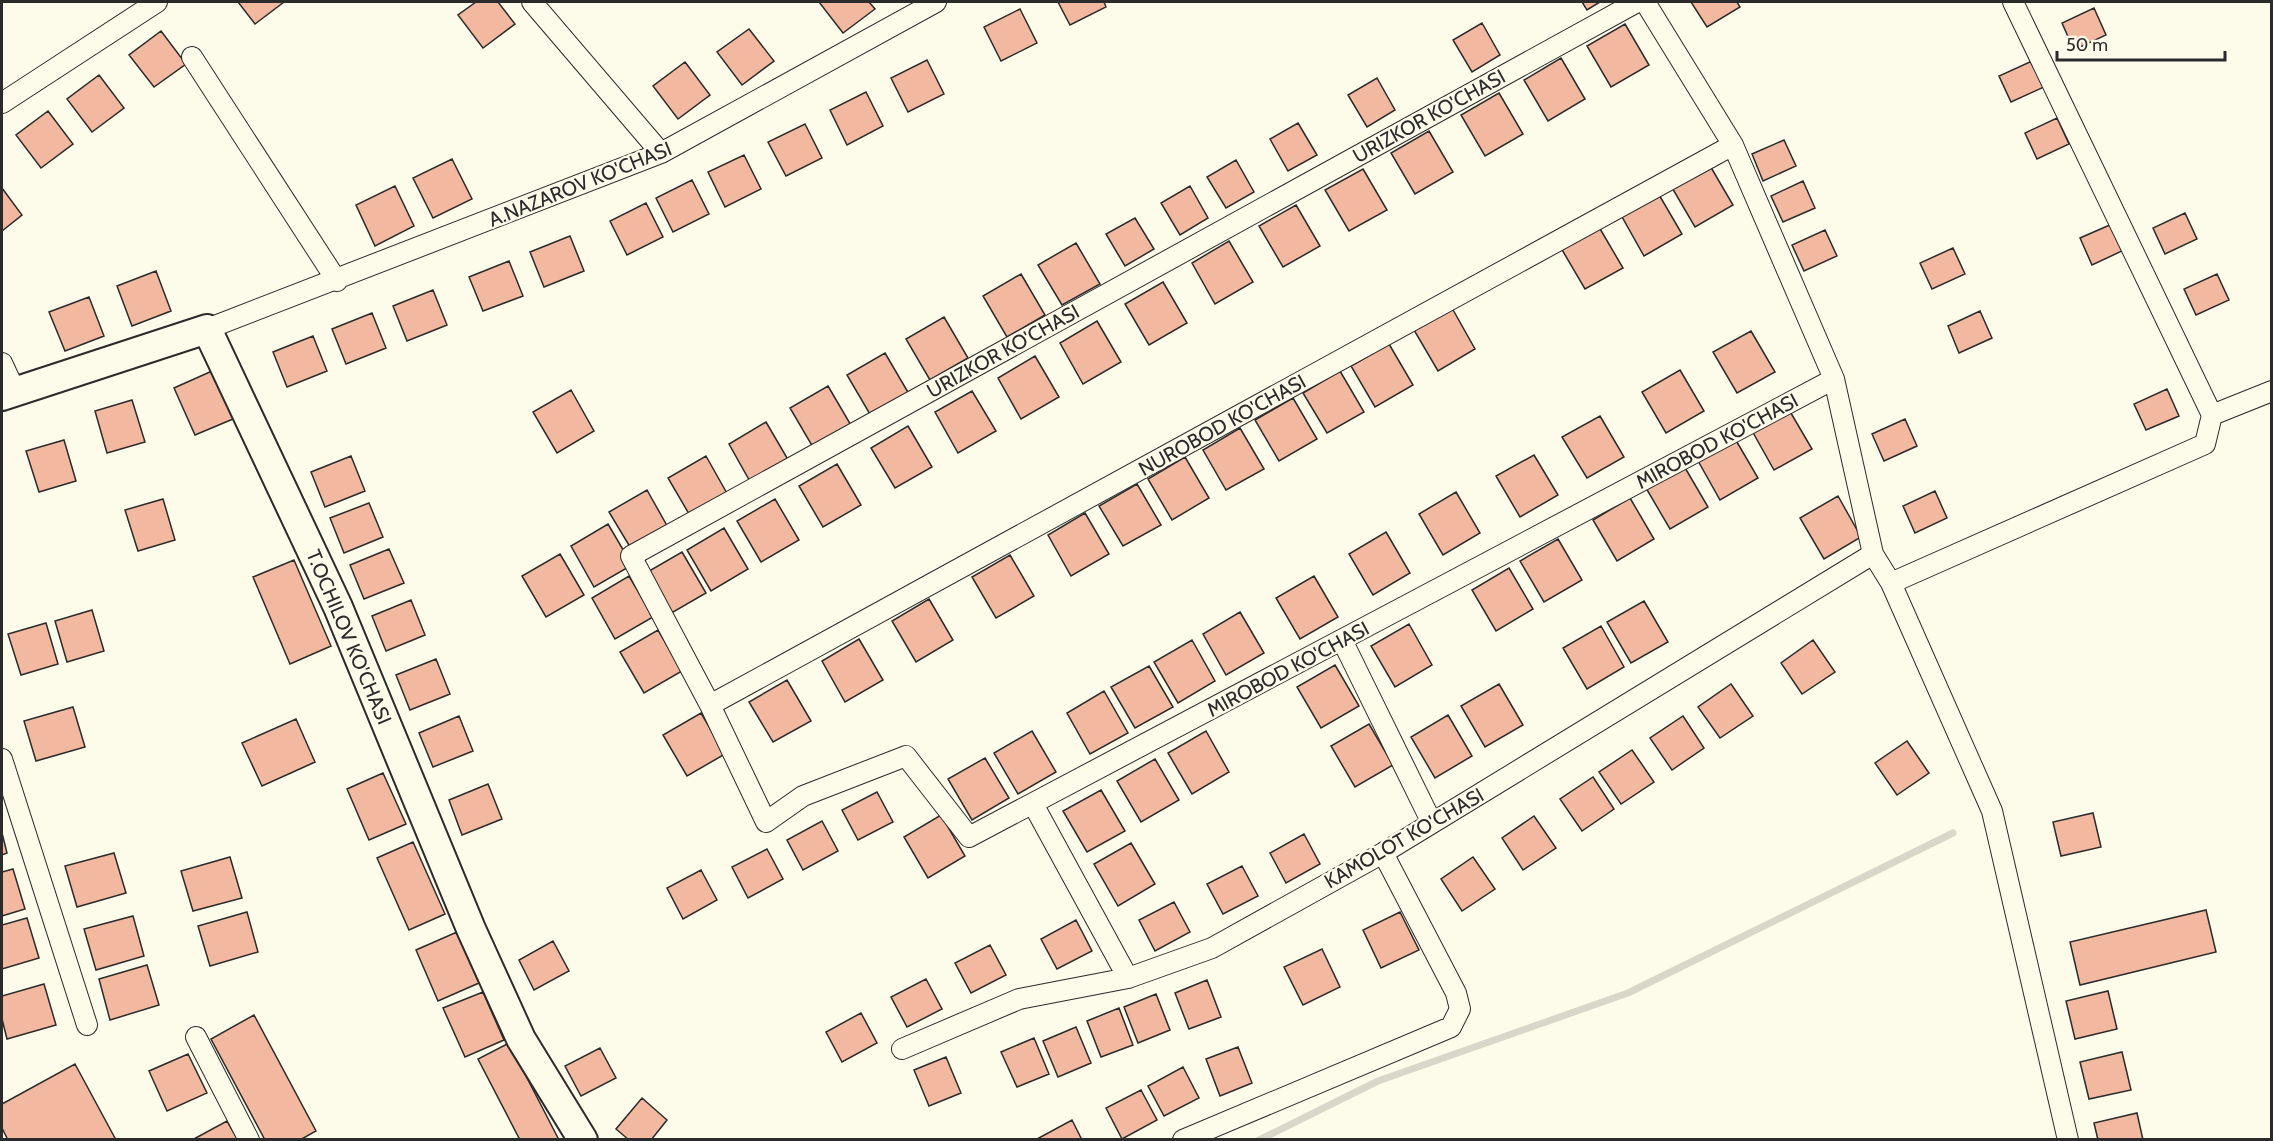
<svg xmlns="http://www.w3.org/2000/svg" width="2273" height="1141" viewBox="0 0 2273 1141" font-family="Cabin,sans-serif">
  <rect width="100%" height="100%" fill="#fdfbea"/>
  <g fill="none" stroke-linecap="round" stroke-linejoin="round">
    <!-- stream -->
    <path stroke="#d8d7c9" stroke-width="7" d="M 1259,1140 L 1378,1081 L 1628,993 L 1953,833"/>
  </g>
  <!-- building -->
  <path fill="#f2b8a0" stroke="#2b2b2b" stroke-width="1.5" d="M 238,2 L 284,2 L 255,24 Z
    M 476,2 L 498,2 L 515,24 L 483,48 L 458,15 Z
    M 819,2 L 869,2 L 875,9 L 843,33 Z
    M 1058,2 L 1104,2 L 1106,7 L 1070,25 Z
    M 1582,2 L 1600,2 L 1587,10 Z
    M 1691,2 L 1737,2 L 1740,7 L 1707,27 Z
    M 2094,8 L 2106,35 L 2074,50 L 2062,23 Z
    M 1020,9 L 1037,43 L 1001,61 L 984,27 Z
    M 1482,23 L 1500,55 L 1472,72 L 1453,40 Z
    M 1625,24 L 1649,65 L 1611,87 L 1587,46 Z
    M 749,29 L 774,61 L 742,85 L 717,52 Z
    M 161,31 L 186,64 L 154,87 L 129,55 Z
    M 1561,58 L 1585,99 L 1548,121 L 1524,80 Z
    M 927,60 L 944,94 L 908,112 L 891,78 Z
    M 2032,61 L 2044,87 L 2011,102 L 1999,76 Z
    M 685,62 L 710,95 L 678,119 L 653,86 Z
    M 99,75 L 124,108 L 92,132 L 67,99 Z
    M 1377,78 L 1395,110 L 1367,127 L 1348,95 Z
    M 866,92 L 883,126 L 847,145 L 830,110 Z
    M 1499,93 L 1523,134 L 1485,156 L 1461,115 Z
    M 48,111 L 73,144 L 41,168 L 16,135 Z
    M 2057,118 L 2069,144 L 2037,159 L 2025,133 Z
    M 1298,123 L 1317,155 L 1288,171 L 1270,139 Z
    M 805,124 L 822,158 L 786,176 L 768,142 Z
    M 1429,131 L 1453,172 L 1415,194 L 1391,153 Z
    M 1784,140 L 1796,166 L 1763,181 L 1752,154 Z
    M 744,155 L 761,189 L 725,207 L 708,172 Z
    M 452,159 L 472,199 L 433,218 L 413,178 Z
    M 1236,160 L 1254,192 L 1226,208 L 1207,177 Z
    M 1709,164 L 1733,205 L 1695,227 L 1671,186 Z
    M 1363,169 L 1387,210 L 1349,231 L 1325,190 Z
    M 692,180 L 709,214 L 673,232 L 656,198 Z
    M 1803,181 L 1815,208 L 1783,222 L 1771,196 Z
    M 395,186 L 414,226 L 375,246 L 356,205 Z
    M 1190,186 L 1208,218 L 1180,235 L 1161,203 Z
    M 2,188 L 22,215 L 2,231 Z
    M 1658,193 L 1682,234 L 1644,256 L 1621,215 Z
    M 646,203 L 663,237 L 627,255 L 610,221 Z
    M 1296,205 L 1320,246 L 1283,267 L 1259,226 Z
    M 2185,213 L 2197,239 L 2165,254 L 2153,228 Z
    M 1135,218 L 1154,249 L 1125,266 L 1106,234 Z
    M 2112,224 L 2124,250 L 2092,265 L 2080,238 Z
    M 1599,227 L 1623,268 L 1585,289 L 1561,248 Z
    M 1825,230 L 1837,256 L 1804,271 L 1792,245 Z
    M 570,236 L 584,271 L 544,287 L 530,252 Z
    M 1229,241 L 1253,282 L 1215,304 L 1192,263 Z
    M 1076,243 L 1100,284 L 1062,305 L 1038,265 Z
    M 1953,248 L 1965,274 L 1932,289 L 1920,263 Z
    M 509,261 L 523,296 L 483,311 L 469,277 Z
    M 156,271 L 171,311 L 132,326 L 117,286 Z
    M 1021,274 L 1045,315 L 1007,337 L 983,296 Z
    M 2217,274 L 2229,300 L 2196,315 L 2184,289 Z
    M 1163,282 L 1187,323 L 1149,345 L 1125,304 Z
    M 433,290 L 447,325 L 407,341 L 393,306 Z
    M 89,297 L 104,336 L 65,351 L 49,312 Z
    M 1452,308 L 1475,349 L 1438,371 L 1414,330 Z
    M 1980,311 L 1992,338 L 1959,353 L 1948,326 Z
    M 372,313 L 386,348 L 346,364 L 332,329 Z
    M 944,317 L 968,358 L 930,380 L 906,339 Z
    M 1097,321 L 1121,362 L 1083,384 L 1060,343 Z
    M 1751,331 L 1775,372 L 1737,393 L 1713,352 Z
    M 313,336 L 327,371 L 287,387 L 273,352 Z
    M 1389,344 L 1413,385 L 1375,407 L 1351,366 Z
    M 885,353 L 909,394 L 871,416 L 847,375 Z
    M 1035,356 L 1059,397 L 1021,419 L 998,378 Z
    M 1680,370 L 1704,411 L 1666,433 L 1642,392 Z
    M 212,371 L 233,419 L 195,435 L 174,388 Z
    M 1340,371 L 1364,412 L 1327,433 L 1303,393 Z
    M 828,386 L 852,427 L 814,449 L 790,408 Z
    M 2167,389 L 2179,416 L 2146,430 L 2134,404 Z
    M 571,390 L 594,431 L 557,453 L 533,412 Z
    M 972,391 L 996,431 L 958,453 L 935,412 Z
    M 1293,398 L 1317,439 L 1279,461 L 1255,420 Z
    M 132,400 L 145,442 L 107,453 L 95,411 Z
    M 1788,408 L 1812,449 L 1774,470 L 1751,429 Z
    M 1600,416 L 1624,457 L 1587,478 L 1562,437 Z
    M 1905,419 L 1917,446 L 1884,461 L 1872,434 Z
    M 766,422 L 790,463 L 752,485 L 729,444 Z
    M 908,426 L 932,467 L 895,488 L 871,448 Z
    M 1240,428 L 1264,469 L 1226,490 L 1203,450 Z
    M 1734,437 L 1758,478 L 1720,500 L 1697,459 Z
    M 64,440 L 76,481 L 39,492 L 26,451 Z
    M 1534,455 L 1558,495 L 1520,517 L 1496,476 Z
    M 351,456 L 365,491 L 325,507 L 311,472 Z
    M 706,456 L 729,497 L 692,519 L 668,478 Z
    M 1185,457 L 1209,498 L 1172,520 L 1148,479 Z
    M 837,464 L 861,505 L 823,527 L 799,486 Z
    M 1684,466 L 1708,507 L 1670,529 L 1646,488 Z
    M 1137,484 L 1161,525 L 1123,546 L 1099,506 Z
    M 647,490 L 670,531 L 633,552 L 609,512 Z
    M 1935,491 L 1947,518 L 1915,533 L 1903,506 Z
    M 1456,492 L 1480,533 L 1443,555 L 1419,514 Z
    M 1838,496 L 1861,537 L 1824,559 L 1800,518 Z
    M 1630,498 L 1654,539 L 1617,561 L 1593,520 Z
    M 163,499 L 175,540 L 138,551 L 125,510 Z
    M 775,499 L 799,540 L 761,562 L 737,521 Z
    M 369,503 L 383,537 L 344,553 L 330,518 Z
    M 1085,513 L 1109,554 L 1071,576 L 1048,535 Z
    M 608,524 L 632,565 L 594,587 L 571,546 Z
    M 724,528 L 748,569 L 711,591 L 687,550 Z
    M 1386,532 L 1410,573 L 1373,595 L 1349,554 Z
    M 1558,539 L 1582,580 L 1544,602 L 1520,561 Z
    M 389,549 L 404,583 L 364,599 L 350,565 Z
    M 682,552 L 706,593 L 668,615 L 644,574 Z
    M 560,554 L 584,595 L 546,617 L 522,576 Z
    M 1010,555 L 1034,596 L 996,618 L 972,577 Z
    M 294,560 L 331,646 L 290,664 L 253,577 Z
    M 1509,568 L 1533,609 L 1496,631 L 1472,590 Z
    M 629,576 L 653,617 L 615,639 L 592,598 Z
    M 1314,576 L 1338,617 L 1300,639 L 1276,598 Z
    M 929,599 L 953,640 L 916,662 L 892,621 Z
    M 411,600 L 425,635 L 386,651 L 372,616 Z
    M 1644,601 L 1668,642 L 1631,663 L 1607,622 Z
    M 92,610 L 104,651 L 67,662 L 55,621 Z
    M 1240,612 L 1264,653 L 1226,675 L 1203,634 Z
    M 46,623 L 58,664 L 21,675 L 8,634 Z
    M 1409,624 L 1432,665 L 1395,687 L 1371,646 Z
    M 1601,626 L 1624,667 L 1587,689 L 1563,648 Z
    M 658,630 L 682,671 L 644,693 L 620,652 Z
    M 859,639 L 883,680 L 845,702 L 822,661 Z
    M 1192,640 L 1215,681 L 1178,703 L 1154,662 Z
    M 1813,640 L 1835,672 L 1802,694 L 1781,663 Z
    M 436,659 L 450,694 L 410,710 L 396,675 Z
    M 1335,665 L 1359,706 L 1321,728 L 1297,687 Z
    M 1149,666 L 1173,707 L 1135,728 L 1111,687 Z
    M 787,680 L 811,721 L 773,742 L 749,702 Z
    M 1499,684 L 1523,725 L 1485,747 L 1461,706 Z
    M 1731,684 L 1753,716 L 1720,738 L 1698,707 Z
    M 1104,691 L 1128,733 L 1090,754 L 1067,713 Z
    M 73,707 L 85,747 L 36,761 L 24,721 Z
    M 701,713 L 725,754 L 687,776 L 663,735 Z
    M 1448,715 L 1472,756 L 1435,778 L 1411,737 Z
    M 459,716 L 473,751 L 433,767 L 419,733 Z
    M 1683,716 L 1704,748 L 1672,770 L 1650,738 Z
    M 296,719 L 315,762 L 262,786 L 242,743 Z
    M 1369,724 L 1393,765 L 1355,787 L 1331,746 Z
    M 1032,731 L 1056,772 L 1018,794 L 994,753 Z
    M 1206,731 L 1229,772 L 1192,794 L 1168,753 Z
    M 1907,741 L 1929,773 L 1897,795 L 1875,763 Z
    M 1632,750 L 1654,782 L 1621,804 L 1599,772 Z
    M 985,758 L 1009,798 L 972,820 L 948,779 Z
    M 1155,759 L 1179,800 L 1141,822 L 1117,781 Z
    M 383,773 L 406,824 L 369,840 L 347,789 Z
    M 1593,777 L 1614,809 L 1582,831 L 1560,799 Z
    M 488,784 L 502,819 L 462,835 L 449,800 Z
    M 1101,790 L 1125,831 L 1087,852 L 1063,811 Z
    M 877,792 L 893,822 L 858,840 L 842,810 Z
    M 2093,813 L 2101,847 L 2061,856 L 2053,822 Z
    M 941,815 L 965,856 L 928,878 L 904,837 Z
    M 1534,816 L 1556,848 L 1523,870 L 1502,838 Z
    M 822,821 L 838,851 L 803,870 L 787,840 Z
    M 2,833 L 7,853 L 2,855 Z
    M 1304,834 L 1320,864 L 1286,883 L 1270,853 Z
    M 413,842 L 445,914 L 409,930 L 377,858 Z
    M 1131,843 L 1155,884 L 1118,906 L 1094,864 Z
    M 767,849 L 783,879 L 748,898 L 732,867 Z
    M 114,853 L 126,893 L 77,907 L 65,866 Z
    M 230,857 L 242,898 L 193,911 L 181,871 Z
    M 1473,857 L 1495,889 L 1462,911 L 1441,879 Z
    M 1242,866 L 1258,896 L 1223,914 L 1207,884 Z
    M 13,869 L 25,909 L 2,916 L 2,872 Z
    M 701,870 L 717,900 L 683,919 L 667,888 Z
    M 1174,902 L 1190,932 L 1155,951 L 1139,920 Z
    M 2206,910 L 2216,952 L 2080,985 L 2070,942 Z
    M 247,912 L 258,952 L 210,966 L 198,926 Z
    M 1400,912 L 1419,950 L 1381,968 L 1363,930 Z
    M 133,916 L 144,956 L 96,970 L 84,929 Z
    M 27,918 L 39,958 L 2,969 L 2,925 Z
    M 1076,920 L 1092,951 L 1057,969 L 1041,939 Z
    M 457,932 L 479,983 L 438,1001 L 416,950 Z
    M 553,941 L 569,971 L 534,990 L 519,960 Z
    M 990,945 L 1006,975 L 971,993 L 955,963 Z
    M 1322,949 L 1340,987 L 1303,1005 L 1284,967 Z
    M 147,965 L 159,1005 L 110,1020 L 99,979 Z
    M 926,979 L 942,1009 L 907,1027 L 891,997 Z
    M 1207,980 L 1221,1017 L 1189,1029 L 1175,993 Z
    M 44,984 L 56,1025 L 7,1039 L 2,1019 L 2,996 Z
    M 2108,991 L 2117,1029 L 2075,1039 L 2066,1001 Z
    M 483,992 L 504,1040 L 465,1057 L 443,1008 Z
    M 1156,994 L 1170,1030 L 1138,1043 L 1124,1007 Z
    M 1119,1008 L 1133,1045 L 1101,1057 L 1087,1021 Z
    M 861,1013 L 877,1043 L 842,1062 L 826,1032 Z
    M 254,1015 L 316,1131 L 300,1140 L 265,1140 L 211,1039 Z
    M 1076,1027 L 1091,1063 L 1058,1077 L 1043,1041 Z
    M 1034,1038 L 1049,1074 L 1017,1087 L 1001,1052 Z
    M 509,1043 L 559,1140 L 520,1140 L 478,1059 Z
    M 1238,1047 L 1252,1083 L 1220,1096 L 1206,1059 Z
    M 600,1048 L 616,1078 L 581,1096 L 565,1066 Z
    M 2122,1052 L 2131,1090 L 2089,1099 L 2080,1062 Z
    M 188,1054 L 207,1093 L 167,1111 L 149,1071 Z
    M 946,1057 L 961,1093 L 929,1106 L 914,1070 Z
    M 75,1064 L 116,1140 L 8,1140 L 2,1128 L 2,1104 Z
    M 1183,1067 L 1199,1098 L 1164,1116 L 1148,1086 Z
    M 1141,1090 L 1157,1120 L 1122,1139 L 1106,1108 Z
    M 642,1098 L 667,1120 L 651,1140 L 629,1140 L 616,1129 Z
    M 2137,1113 L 2143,1140 L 2098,1140 L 2094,1123 Z
    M 1072,1120 L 1082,1140 L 1037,1140 L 1037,1139 Z
    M 227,1121 L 238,1140 L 192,1140 Z"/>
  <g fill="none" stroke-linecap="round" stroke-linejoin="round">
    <defs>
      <path id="street" d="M 532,2 L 661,153
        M 1637,2 L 631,556 L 710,705 L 766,822 L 803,796 L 906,756 L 969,837 L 1834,379
        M 1645,2 L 1733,145 L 1834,379 L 1873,554 L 1891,583 L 1992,811 L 2068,1140
        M 2013,2 L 2212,415
        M 192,57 L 337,281
        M 2,103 L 157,2
        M 207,329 L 661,153 L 936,2
        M 2,363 L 15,391
        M 1891,583 L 2205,444 L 2212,415 L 2272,391
        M 1342,640 L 1432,823
        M 710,705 L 1733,145
        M 2,759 L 87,1025
        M 1033,804 L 1128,978
        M 196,1037 L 249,1140
        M 902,1049 L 1019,999 L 1128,978 L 1212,948 L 1383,853 L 1873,554
        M 1183,1140 L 1451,1027 L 1460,1009 L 1456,993 L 1383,853"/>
      <path id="secondary" d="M 2,396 L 207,329 L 338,607 L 471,929 L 521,1039 L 583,1140"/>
    </defs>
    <!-- street casing -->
    <use href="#street" stroke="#2b2b2b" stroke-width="22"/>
    <!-- secondary casing -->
    <use href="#secondary" stroke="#2b2b2b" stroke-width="32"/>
    <!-- street -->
    <use href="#street" stroke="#fdfbea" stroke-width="20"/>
    <!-- secondary -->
    <use href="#secondary" stroke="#fdfbea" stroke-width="28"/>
  </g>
  <g text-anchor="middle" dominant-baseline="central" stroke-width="4.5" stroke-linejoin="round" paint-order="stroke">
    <!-- street labels -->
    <g font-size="20" fill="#2b2b2b" stroke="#fdfbea">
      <text transform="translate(1429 116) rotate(-29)">URIZKOR KO'CHASI</text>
      <text transform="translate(580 184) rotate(-22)">A.NAZAROV KO'CHASI</text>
      <text transform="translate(1003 351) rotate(-29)">URIZKOR KO'CHASI</text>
      <text transform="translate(1222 425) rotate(-29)">NUROBOD KO'CHASI</text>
      <text transform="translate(1717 441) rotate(-28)">MIROBOD KO'CHASI</text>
      <text transform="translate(349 637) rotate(67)">T.OCHILOV KO'CHASI</text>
      <text transform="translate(1288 669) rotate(-28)">MIROBOD KO'CHASI</text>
      <text transform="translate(1404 838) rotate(-30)">KAMOLOT KO'CHASI</text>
    </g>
  </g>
  <!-- border -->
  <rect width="2273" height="1141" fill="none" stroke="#2b2b2b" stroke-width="6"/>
  <!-- scale -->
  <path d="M2057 51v9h168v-9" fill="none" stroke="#2b2b2b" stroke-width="3"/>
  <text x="2066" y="51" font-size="18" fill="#2b2b2b" stroke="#fdfbea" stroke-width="4.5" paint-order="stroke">50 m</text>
</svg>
